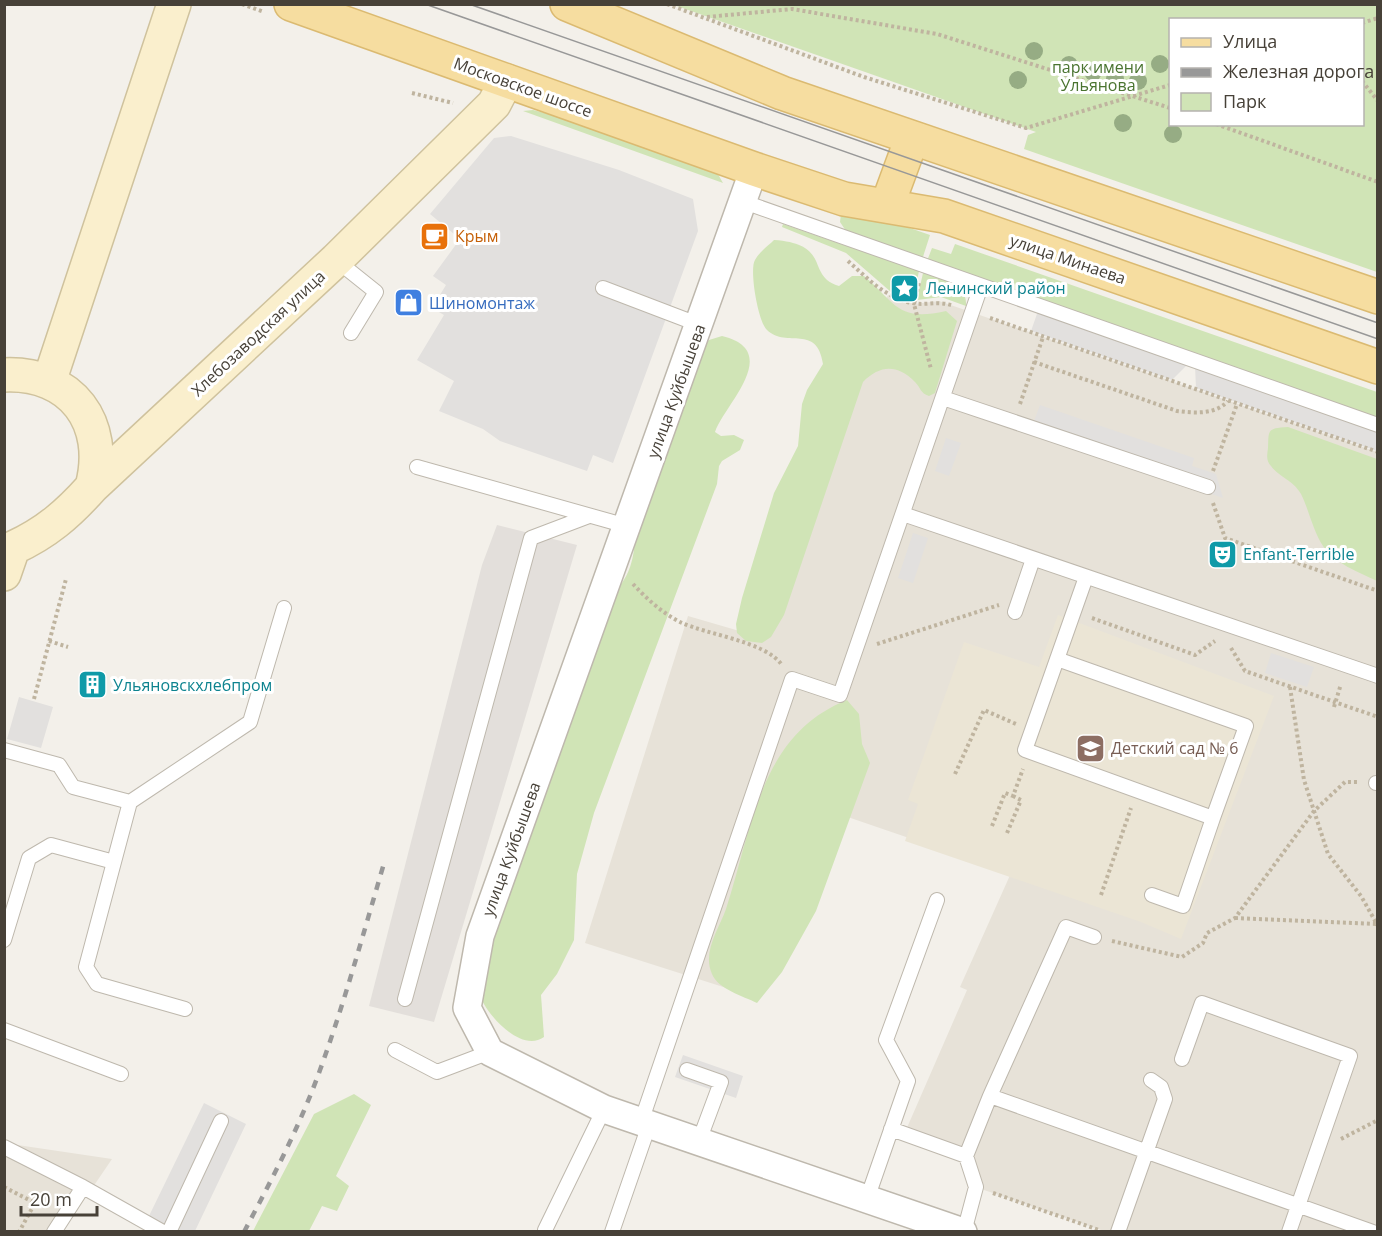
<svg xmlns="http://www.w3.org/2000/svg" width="1382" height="1236" viewBox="0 0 1382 1236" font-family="'Open Sans',sans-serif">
  <rect width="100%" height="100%" fill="#f3f0ea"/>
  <!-- residential -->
  <path fill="#e7e2d8" d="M 888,295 L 914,304 L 939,301 L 1377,452 L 1377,1231 L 1104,1231 L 984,1190 L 974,1159 L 906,1130 L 967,990 L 960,987 L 1011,873 L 804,802 L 739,992 L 585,943 L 688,616 L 760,637 L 872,326 Z
    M 4,1143 L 112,1159 L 63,1231 L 5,1231 Z"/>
  <!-- industrial -->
  <path fill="#e3dfdb" d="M 497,525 L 577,545 L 434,1022 L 369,1006 L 482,565 Z"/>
  <!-- education -->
  <path fill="#ebe5d5" d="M 1058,615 L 1274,696 L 1181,939 L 1141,922 L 905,841 L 918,804 L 908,800 L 964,642 L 1039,667 Z"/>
  <!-- green -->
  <path fill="#d0e4b6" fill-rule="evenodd" d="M 674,5 L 1377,5 L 1377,272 L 1024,149 L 1028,135 L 1036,132 ZM 1170,20 L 1362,20 L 1362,124 L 1170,124 Z
    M 533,110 L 592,125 L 715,169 L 723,183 L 523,111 Z
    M 855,209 L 930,235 L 922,260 L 846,231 L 840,222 L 841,214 Z
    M 783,224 L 919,271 L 913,299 L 891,292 L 846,253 L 782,227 Z
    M 774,240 C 833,244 805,276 839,286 L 852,276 L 864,276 C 896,303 897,322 946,311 L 957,321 L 935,393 L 929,396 C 920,393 921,388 915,382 C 897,364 880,365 863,382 L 784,615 L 771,637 L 762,643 L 746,641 L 737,633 L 736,624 L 742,598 L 774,493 L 798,446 L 802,404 L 807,390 L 823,364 C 817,323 787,349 767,330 C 758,322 749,269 755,260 C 759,252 768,246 774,240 Z
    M 955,244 L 1377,392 L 1377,418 L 927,261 L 932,248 L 951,254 Z
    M 923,273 C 941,279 968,283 966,306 L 941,297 L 917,300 Z
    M 722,336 C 784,351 724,405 715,432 L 721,436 L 734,435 L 744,440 L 740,450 L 722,461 L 719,466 L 717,484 L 594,813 L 577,874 L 574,940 L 557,974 L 541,995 L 544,1037 C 520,1054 484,1012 478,991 C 476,985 477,978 477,972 L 615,592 C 630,575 634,559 635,537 L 696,358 L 709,340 Z
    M 1288,427 L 1377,459 L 1377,581 C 1359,572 1335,564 1323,546 C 1313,531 1309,510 1301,494 C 1292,479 1280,478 1271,466 C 1266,461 1267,455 1268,448 C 1269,431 1266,428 1288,427 Z
    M 847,700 L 859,714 L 862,744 L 870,763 L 816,911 L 782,972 L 757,1003 C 743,996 718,989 712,974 C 702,952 719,929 726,909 C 752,830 759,735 847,700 Z
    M 354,1094 L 371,1105 L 336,1176 L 349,1186 L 337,1211 L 322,1206 L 309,1231 L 253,1231 L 314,1114 Z"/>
  <!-- parking -->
  <path fill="#e2e0de" d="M 511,136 L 619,170 L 693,199 L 698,231 L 613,463 L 593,455 L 587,471 L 500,441 L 483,429 L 439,411 L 454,381 L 417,360 L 444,315 L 432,308 L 446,285 L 433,276 L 460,239 L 430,214 L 494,138 Z
    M 1038,311 L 1188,364 L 1172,380 L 1031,331 Z
    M 1195,366 L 1377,430 L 1377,451 L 1196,388 Z
    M 1040,405 L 1194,458 L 1192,466 L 1216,474 L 1223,498 L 1030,432 Z
    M 946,438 L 961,443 L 949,476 L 935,471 Z
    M 913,533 L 928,538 L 913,583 L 898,578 Z
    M 1271,653 L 1314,667 L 1307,687 L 1265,673 Z
    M 19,697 L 53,707 L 41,748 L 7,739 Z
    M 683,1055 L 743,1076 L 736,1098 L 675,1077 Z
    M 204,1103 L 246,1124 L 195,1231 L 178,1231 L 149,1216 Z"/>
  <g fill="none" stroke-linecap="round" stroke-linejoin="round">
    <defs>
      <path id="lane" d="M 744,202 L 1378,425
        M 336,260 L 376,292 L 351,333
        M 603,288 L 700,325
        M 943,398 L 1208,487
        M 417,467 L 627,526
        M 903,514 L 1378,676
        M 1015,612 L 1033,559
        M 1057,659 L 1246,726 L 1213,818 L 1025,750 L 1086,577
        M 4,750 L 59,765 L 73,787 L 130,802
        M 1376,783 L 1378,783
        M 1152,895 L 1183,906 L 1213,818
        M 4,940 L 29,858 L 51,845 L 114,862
        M 405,999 L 531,538 L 589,516
        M 185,1009 L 97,984 L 86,967 L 130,802 L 250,722 L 284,608
        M 4,1030 L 121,1074
        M 395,1050 L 437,1072 L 490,1052
        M 1182,1059 L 1202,1003 L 1350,1056 L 1289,1232
        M 687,1070 L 721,1082 L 699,1141
        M 990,1096 L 1373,1232
        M 641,1122 L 792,679 L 840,695 L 981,286
        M 891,1129 L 966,1156
        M 4,1147 L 83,1187 L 54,1232
        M 83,1187 L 163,1232
        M 867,1199 L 908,1081 L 886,1040 L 937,900
        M 545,1230 L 604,1109
        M 169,1232 L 221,1121
        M 612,1232 L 649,1125
        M 964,1232 L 976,1187 L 966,1156 L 990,1096 L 1066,927 L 1094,937
        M 1118,1232 L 1165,1099 L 1161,1087 L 1151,1080"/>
      <path id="street" d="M 754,169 L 480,936 L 467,1008 L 490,1052 L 604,1109 L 963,1232"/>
      <path id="secondary" d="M 4,375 C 72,372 109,423 92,487
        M 49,382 L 174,4
        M 4,574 L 13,548 C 46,533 68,514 92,487 L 336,260 L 494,104 L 506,81"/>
      <path id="primary" d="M 291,4 L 754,169 L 844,199 L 944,216 L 1378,367
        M 567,4 L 782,93 L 1378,297
        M 887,206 L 912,138"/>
    </defs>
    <!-- lane casing -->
    <use href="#lane" stroke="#beb8ad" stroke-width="16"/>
    <!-- street casing -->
    <use href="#street" stroke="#beb8ad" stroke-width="30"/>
    <!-- secondary casing -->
    <use href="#secondary" stroke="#cfc29d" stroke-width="36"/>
    <!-- primary casing -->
    <use href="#primary" stroke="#dbba71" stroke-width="36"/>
    <!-- path -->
    <path stroke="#bfb49f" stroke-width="4" stroke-dasharray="3 3" stroke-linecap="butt" d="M 242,4 L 264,12
      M 667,4 L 864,77 L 1026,128 L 1170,85
      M 707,17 L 792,9 L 937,34 L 1170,108
      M 1362,23 L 1378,18
      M 1362,81 L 1378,101
      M 412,93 L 453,103
      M 1216,124 L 1378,182
      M 848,261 C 867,278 886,298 912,303 C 927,306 936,300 954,306
      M 919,283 L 914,304 L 931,369
      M 990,318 L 1378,452
      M 1034,362 L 1177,411 C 1195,413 1215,415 1228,401
      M 1020,404 L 1043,337
      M 1213,471 L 1237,404
      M 1213,503 L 1225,538 L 1378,591
      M 633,584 C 646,598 662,613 680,622 C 707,635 765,641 782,665
      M 1092,618 L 1195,655 L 1215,641
      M 49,641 L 68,647
      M 877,644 L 999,605
      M 1231,648 L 1245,671 L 1378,717
      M 1290,687 L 1304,780 L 1328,854 L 1361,896 L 1378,926
      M 34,699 L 66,579
      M 1334,707 L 1341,684
      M 955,774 L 984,710 L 1016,724
      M 992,826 L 1005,793 L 1013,796 L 1023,769
      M 1007,833 L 1021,800 L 1013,796
      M 1101,895 L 1131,808
      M 1235,918 L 1377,924
      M 1112,941 L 1182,957 L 1203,943 L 1207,933 L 1235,918 L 1314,811 L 1345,782 L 1358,782
      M 1341,1139 L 1378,1120
      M 4,1187 L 35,1203 L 19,1232
      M 993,1193 L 1099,1230"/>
    <!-- lane -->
    <use href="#lane" stroke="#fff" stroke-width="14"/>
    <!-- street -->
    <use href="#street" stroke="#fff" stroke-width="27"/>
    <!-- secondary -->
    <use href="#secondary" stroke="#faefcd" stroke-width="33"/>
    <!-- primary -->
    <use href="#primary" stroke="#f6dda0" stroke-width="33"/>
    <!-- tram -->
    <path stroke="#989898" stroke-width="1.5" d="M 425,4 L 1378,339
      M 469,4 L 1378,323"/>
    <!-- rail -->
    <path stroke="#989898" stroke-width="4.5" stroke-dasharray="8 8" stroke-linecap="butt" d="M 244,1232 C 272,1179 300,1126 320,1070 C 345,1001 364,931 385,860"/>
  </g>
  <!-- trees -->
  <g fill="#96ac84">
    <circle cx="1034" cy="51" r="9"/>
    <circle cx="1160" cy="64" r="9"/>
    <circle cx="1069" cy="65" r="9"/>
    <circle cx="1093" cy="72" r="9"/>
    <circle cx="1115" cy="79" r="9"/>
    <circle cx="1018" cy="80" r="9"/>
    <circle cx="1138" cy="81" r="9"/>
    <circle cx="1123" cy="123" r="9"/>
    <circle cx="1173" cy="134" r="9"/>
  </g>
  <!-- icons -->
  <defs>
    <symbol id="cafe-square" viewBox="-11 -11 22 22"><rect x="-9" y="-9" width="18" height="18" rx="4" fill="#e8710a" stroke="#fff"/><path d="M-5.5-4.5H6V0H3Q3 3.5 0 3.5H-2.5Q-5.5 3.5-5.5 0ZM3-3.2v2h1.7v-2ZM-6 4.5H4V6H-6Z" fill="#fff"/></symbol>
    <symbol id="sight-square" viewBox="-11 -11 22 22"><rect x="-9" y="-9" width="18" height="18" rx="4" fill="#0f9aa8" stroke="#fff"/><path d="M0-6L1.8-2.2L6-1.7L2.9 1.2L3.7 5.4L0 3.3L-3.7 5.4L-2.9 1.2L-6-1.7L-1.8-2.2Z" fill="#fff"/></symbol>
    <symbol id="shop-square" viewBox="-11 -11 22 22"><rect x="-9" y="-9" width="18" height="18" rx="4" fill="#3f7fe0" stroke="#fff"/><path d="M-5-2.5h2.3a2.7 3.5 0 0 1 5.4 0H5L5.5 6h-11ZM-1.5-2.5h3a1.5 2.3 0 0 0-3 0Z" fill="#fff"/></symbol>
    <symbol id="theatre-square" viewBox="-11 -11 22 22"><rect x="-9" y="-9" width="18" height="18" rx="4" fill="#0f9aa8" stroke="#fff"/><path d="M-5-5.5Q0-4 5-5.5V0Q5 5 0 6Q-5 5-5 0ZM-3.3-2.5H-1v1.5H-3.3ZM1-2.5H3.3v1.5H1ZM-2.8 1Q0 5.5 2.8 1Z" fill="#fff"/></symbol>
    <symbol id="building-square" viewBox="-11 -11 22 22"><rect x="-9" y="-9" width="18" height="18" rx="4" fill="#0f9aa8" stroke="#fff"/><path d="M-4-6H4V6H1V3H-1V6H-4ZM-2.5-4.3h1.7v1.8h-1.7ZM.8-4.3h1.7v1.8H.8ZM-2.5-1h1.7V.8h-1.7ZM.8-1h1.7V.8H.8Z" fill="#fff"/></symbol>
    <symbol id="school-square" viewBox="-11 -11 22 22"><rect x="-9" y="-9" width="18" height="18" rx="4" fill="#8d6e63" stroke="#fff"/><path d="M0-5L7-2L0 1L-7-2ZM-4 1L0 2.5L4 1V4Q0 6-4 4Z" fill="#fff"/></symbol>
  </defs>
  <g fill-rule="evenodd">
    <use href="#cafe-square" x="418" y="220" width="33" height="33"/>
    <use href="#sight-square" x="888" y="272" width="33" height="33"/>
    <use href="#shop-square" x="392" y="286" width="33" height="33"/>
    <use href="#theatre-square" x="1206" y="538" width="33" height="33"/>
    <use href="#building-square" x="76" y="668" width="33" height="33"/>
    <use href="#school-square" x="1074" y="732" width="33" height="33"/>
  </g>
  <g text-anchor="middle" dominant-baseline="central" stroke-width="6" stroke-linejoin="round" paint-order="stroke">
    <!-- park labels -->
    <g font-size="16" fill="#4a7430" stroke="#fff">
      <text x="1098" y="67">парк имени<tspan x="1098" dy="18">Ульянова</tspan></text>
    </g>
    <!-- street labels -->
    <g font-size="16" fill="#474138" stroke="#fff">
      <text transform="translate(523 87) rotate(20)">Московское шоссе</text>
      <text transform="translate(1068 259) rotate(19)">улица Минаева</text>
      <text transform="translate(258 333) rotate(-43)">Хлебозаводская улица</text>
      <text transform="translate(676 391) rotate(-70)">улица Куйбышева</text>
      <text transform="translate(511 849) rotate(-70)">улица Куйбышева</text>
    </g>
    <!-- food labels -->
    <g font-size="16" fill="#c56008" stroke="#fff" text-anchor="start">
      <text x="455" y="236">Крым</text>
    </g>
    <!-- culture labels -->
    <g font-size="16" fill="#0d838f" stroke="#fff" text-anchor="start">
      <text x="926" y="288">Ленинский район</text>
      <text x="1243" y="554">Enfant-Terrible</text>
      <text x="113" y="685">Ульяновскхлебпром</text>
    </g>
    <!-- shop labels -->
    <g font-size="16" fill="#366cbe" stroke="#fff" text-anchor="start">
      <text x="429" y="303">Шиномонтаж</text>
    </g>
    <!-- education labels -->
    <g font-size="16" fill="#785e54" stroke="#fff" text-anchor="start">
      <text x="1111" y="748">Детский сад № 6</text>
    </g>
  </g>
  <!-- border -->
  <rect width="1382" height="1236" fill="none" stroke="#474138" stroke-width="12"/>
  <!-- legend -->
  <rect x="1169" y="18" width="195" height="108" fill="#ffffff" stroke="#b5b3af" stroke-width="1.5"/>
  <rect x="1181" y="38" width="30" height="9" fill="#f6dda0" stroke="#b5b3af" stroke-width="1.5"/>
  <text x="1223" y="48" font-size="18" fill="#474138">Улица</text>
  <rect x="1181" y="68" width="30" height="9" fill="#989898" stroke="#b5b3af" stroke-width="1.5"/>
  <text x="1223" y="78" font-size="18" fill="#474138">Железная дорога</text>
  <rect x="1181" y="93" width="30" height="18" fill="#d0e4b6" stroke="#b5b3af" stroke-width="1.5"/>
  <text x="1223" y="108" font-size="18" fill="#474138">Парк</text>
  <!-- scale -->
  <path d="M21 1206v9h76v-9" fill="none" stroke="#474138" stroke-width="3"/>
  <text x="30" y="1206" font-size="18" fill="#474138" stroke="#ffffff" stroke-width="4.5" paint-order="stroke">20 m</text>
</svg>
